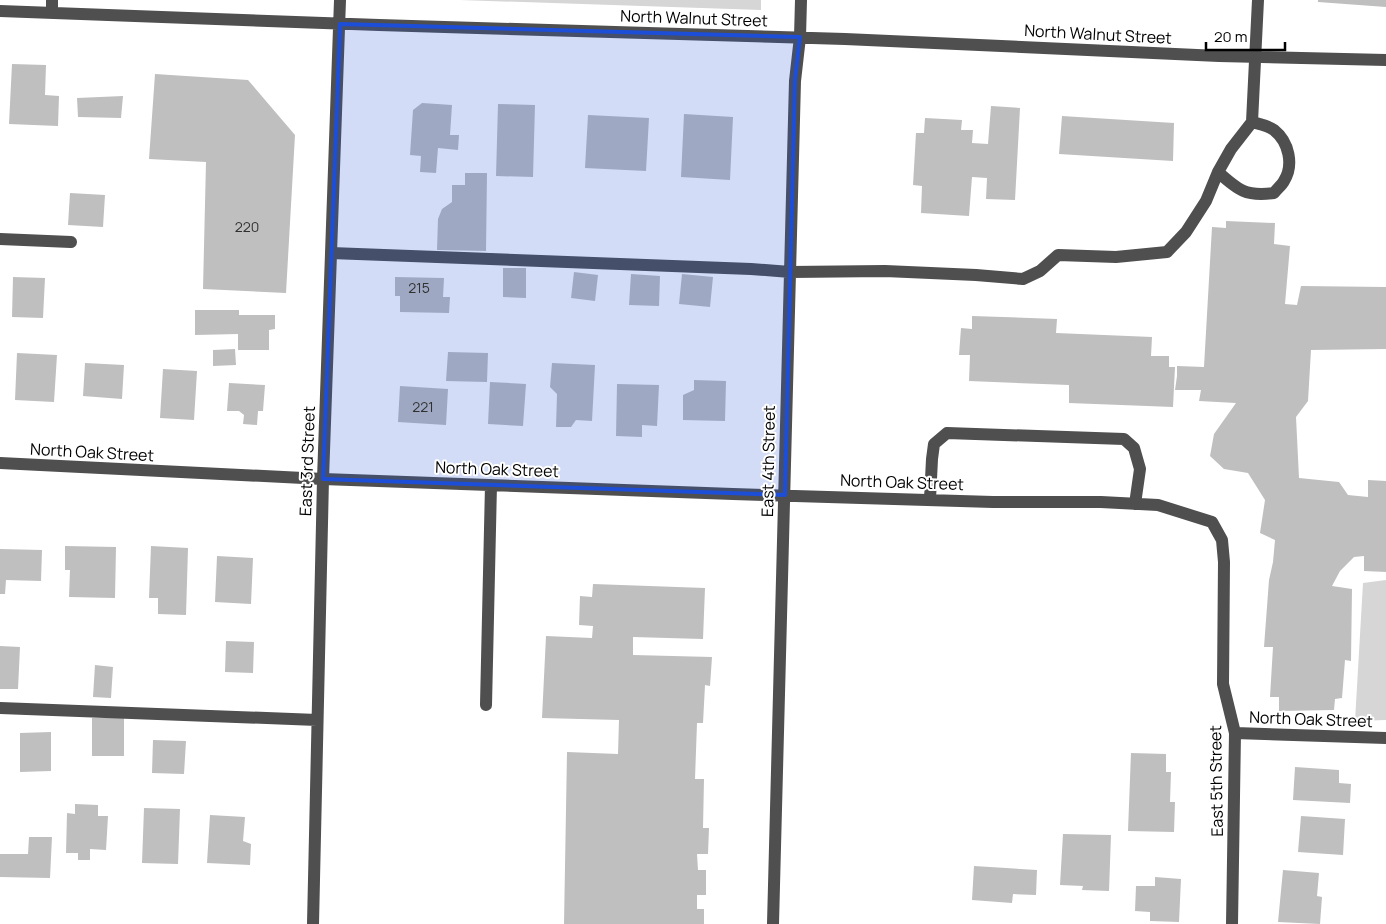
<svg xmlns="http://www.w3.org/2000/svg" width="1386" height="924" viewBox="0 0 1386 924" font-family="Manrope,sans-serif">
  <rect width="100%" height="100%" fill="#fff"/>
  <!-- green -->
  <path fill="#d6d6d6" d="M 460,0 L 761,0 L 761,10 Z
    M 1386,580 L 1386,720 L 1355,721 L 1363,583 Z"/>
  <!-- building -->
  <path fill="#bfbfbf" d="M 1318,0 L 1386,0 L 1386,7 L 1318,2 Z
    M 12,64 L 46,65 L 45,95 L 59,96 L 58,126 L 9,124 Z
    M 155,74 L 248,80 L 295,135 L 286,293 L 203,289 L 206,162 L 149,159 Z
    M 123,96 L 121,118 L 78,117 L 77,98 Z
    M 422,103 L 452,105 L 450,135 L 459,135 L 458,150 L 438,148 L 436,173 L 420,172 L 421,156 L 410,155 L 413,110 Z
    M 498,104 L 535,105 L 533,177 L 496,176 Z
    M 991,106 L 1020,108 L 1015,200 L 986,199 L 987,178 L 972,177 L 969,216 L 921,213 L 922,186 L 913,185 L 916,133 L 924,133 L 925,118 L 962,120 L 961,130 L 973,130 L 972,143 L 988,144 Z
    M 684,114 L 733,117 L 730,180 L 681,177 Z
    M 588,115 L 649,118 L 646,171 L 585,168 Z
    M 1062,116 L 1174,123 L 1173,161 L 1059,154 Z
    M 465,173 L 487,173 L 486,251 L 437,250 L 438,219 L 442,209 L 452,202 L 452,185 L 465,185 Z
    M 70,193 L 105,195 L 103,227 L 68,225 Z
    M 1226,221 L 1275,223 L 1274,244 L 1290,246 L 1285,304 L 1297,305 L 1301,286 L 1386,287 L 1386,349 L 1311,350 L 1308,401 L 1296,417 L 1299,478 L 1339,482 L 1348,495 L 1368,497 L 1368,480 L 1386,481 L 1386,572 L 1364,571 L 1364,556 L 1354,557 L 1340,571 L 1332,586 L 1352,589 L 1351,661 L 1345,660 L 1342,698 L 1335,699 L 1334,710 L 1279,711 L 1279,697 L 1270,697 L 1273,647 L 1264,647 L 1269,580 L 1273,562 L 1275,540 L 1260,533 L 1265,500 L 1248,473 L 1224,469 L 1210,456 L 1214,434 L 1236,403 L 1199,401 L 1201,390 L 1175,390 L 1177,376 L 1177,366 L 1204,367 L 1212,227 L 1226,228 Z
    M 503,268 L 526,268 L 526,298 L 503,297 Z
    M 574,272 L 598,275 L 595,301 L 571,298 Z
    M 631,274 L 660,276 L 659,306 L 629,305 Z
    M 682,274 L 713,277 L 710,307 L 679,304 Z
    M 13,277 L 45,278 L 43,318 L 12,317 Z
    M 395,277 L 444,278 L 443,297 L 450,297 L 449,313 L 400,312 L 400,296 L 395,296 Z
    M 195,310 L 239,310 L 239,315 L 275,315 L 275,329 L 269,330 L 269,350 L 238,350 L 238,334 L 195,335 Z
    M 972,316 L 1057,319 L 1056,333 L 1152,337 L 1151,356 L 1169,356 L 1169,367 L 1175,367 L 1173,407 L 1069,403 L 1069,385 L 969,381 L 970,355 L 959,355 L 961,328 L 972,329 Z
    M 235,349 L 236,365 L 213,366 L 213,350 Z
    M 448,352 L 488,353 L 487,382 L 446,381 Z
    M 17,353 L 57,355 L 54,402 L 15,400 Z
    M 85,363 L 124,365 L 122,399 L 83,396 Z
    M 552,363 L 595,365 L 592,421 L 576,420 L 571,427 L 556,427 L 557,394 L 550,387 Z
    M 163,369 L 197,371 L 194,420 L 160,418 Z
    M 694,380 L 726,381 L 725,421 L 683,420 L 683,395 L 694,390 Z
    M 490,382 L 526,384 L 523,426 L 488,424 Z
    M 229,383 L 265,385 L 263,411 L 258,411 L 257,425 L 243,424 L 244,415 L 239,411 L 227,411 Z
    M 617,384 L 659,385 L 657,426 L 642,425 L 642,437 L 616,436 Z
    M 400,386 L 448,389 L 446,425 L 398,422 Z
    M 65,546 L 116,547 L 115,598 L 69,597 L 70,570 L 65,570 Z
    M 151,546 L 188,548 L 186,615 L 158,614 L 158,598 L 149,598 Z
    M 0,549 L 42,550 L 41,581 L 6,580 L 5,594 L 0,594 Z
    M 217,556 L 253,558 L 251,604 L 215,602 Z
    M 593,584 L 705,588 L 703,639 L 633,637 L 633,655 L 712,657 L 710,686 L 705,685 L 703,723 L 697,723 L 695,779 L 704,779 L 703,828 L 709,828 L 708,854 L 697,854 L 698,870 L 706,870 L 706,895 L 697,895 L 697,909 L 704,909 L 704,924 L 564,924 L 567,752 L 618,754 L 619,720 L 542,718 L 546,636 L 592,638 L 593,626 L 579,625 L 580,596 L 592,597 Z
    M 226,641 L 254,642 L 253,673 L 225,672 Z
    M 0,646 L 20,647 L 18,689 L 0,689 Z
    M 95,665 L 113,667 L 111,698 L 93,697 Z
    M 92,718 L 124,718 L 124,756 L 92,756 Z
    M 51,732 L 51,771 L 20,772 L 20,733 Z
    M 153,740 L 186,741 L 184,774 L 152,773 Z
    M 1131,753 L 1166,754 L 1166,772 L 1171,772 L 1170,802 L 1175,802 L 1174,832 L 1128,831 Z
    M 1295,767 L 1339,770 L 1339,783 L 1351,784 L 1350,803 L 1293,800 Z
    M 75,804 L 98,805 L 98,816 L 108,816 L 106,850 L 90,849 L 90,860 L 78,860 L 78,853 L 66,853 L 67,813 L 75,814 Z
    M 144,808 L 180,809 L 178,864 L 142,863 Z
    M 210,815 L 245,817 L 243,841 L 251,844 L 250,865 L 207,863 Z
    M 1301,816 L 1345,819 L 1343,855 L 1298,852 Z
    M 1063,834 L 1111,835 L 1109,891 L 1082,890 L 1083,886 L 1060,885 Z
    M 29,837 L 52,837 L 50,878 L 0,877 L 0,854 L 28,854 Z
    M 974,866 L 1037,870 L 1036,895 L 1013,894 L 1012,903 L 972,900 Z
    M 1283,870 L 1319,873 L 1317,896 L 1322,897 L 1320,924 L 1278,922 Z
    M 1155,877 L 1181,879 L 1179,922 L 1150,921 L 1150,912 L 1135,911 L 1136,886 L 1155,886 Z"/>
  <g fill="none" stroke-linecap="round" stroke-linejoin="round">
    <!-- minor -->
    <path stroke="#4f4f4f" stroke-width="12" d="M 0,11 L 379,25 L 845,39 L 1219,56 L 1386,60
      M 52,13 L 52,0
      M 1218,172 C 1238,190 1246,197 1274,193 C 1277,189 1282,185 1284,181 C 1294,165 1289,142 1274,130 C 1269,126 1259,124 1252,122
      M 0,239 L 71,242
      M 331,253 L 751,269 L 790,272 L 885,271 L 976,275 L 1023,279 L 1040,271 L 1058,255 L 1116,257 L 1167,252 L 1186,232 L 1206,201 L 1218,172 L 1231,149 L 1252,122 L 1258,0
      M 0,463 L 323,479 L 733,494 L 993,502 L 1101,502 L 1158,505 L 1212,522 L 1222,540 L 1224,562 L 1223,684 L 1235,733 L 1232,924
      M 930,499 L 932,459 L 934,444 L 947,433 L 1124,439 L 1134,448 L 1140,469 L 1135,504
      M 486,705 L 491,485
      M 0,708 L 317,720
      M 1235,733 L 1386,738
      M 313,924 L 323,479 L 340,0
      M 773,924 L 795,81 L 800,37 L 801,0"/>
  </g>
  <!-- marked area -->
  <path fill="#1d4ed8" fill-opacity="0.2" stroke="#1d4ed8" stroke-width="4" stroke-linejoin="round" d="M 340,24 L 800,37 L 795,81 L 785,495 L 323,479 Z"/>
  <g text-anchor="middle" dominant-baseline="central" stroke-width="4" stroke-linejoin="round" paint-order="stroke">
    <!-- number labels -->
    <g font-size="14" fill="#303030">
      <text x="247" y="226">220</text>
      <text x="419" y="287">215</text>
      <text x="423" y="406">221</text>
    </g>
    <!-- street labels -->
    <g font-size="16" fill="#000" stroke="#fff">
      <text transform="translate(694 18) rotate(2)">North Walnut Street</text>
      <text transform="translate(1098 34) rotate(3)">North Walnut Street</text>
      <text transform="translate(92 452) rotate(3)">North Oak Street</text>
      <text transform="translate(307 461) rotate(-88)">East 3rd Street</text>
      <text transform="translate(768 461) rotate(-89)">East 4th Street</text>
      <text transform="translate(497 469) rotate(2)">North Oak Street</text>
      <text transform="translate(902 482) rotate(2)">North Oak Street</text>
      <text transform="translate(1311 719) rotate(2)">North Oak Street</text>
      <text transform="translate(1216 781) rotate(-91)">East 5th Street</text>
    </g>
  </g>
  <!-- scale -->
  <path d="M1206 42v8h79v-8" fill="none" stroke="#000000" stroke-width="2.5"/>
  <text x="1214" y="42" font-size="15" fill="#000000" stroke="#ffffff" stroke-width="4" paint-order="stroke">20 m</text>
</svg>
